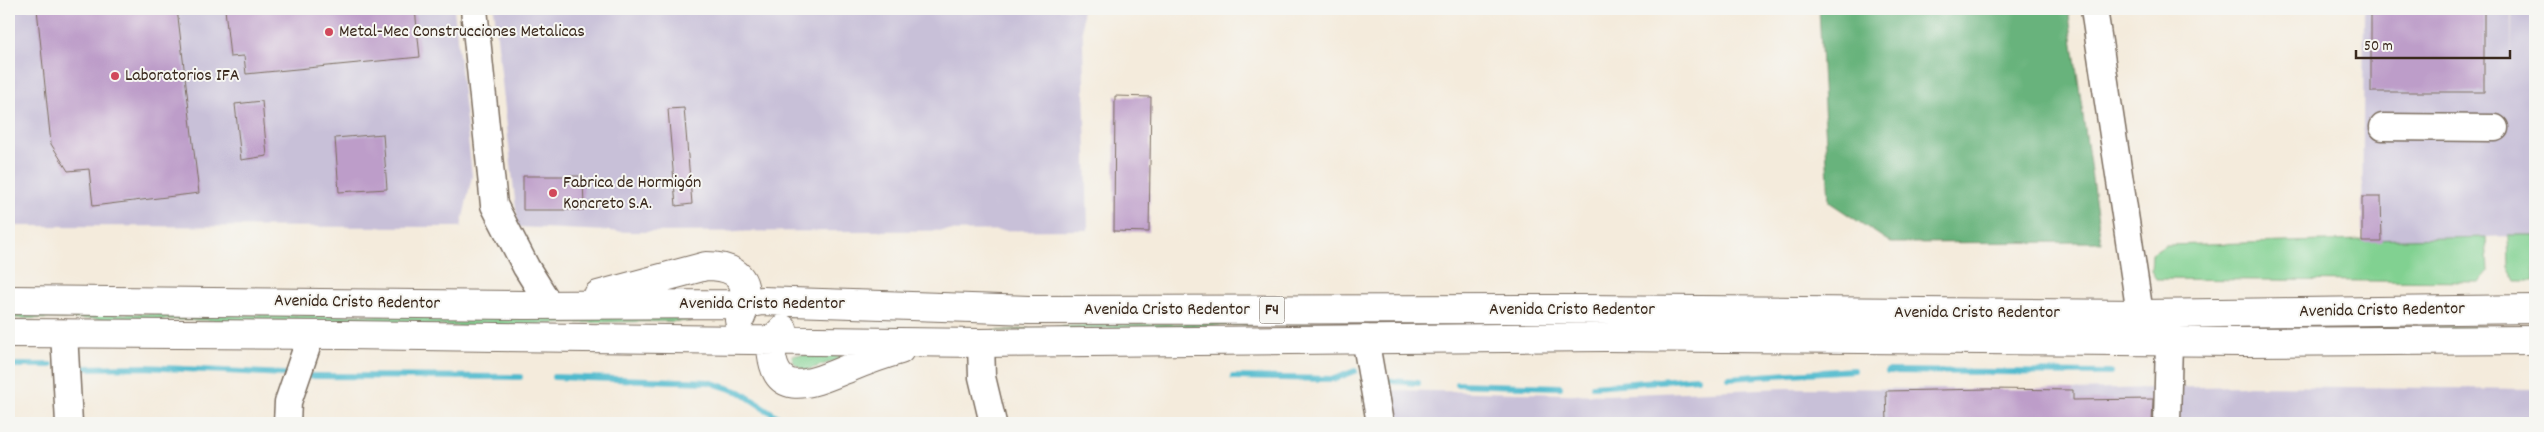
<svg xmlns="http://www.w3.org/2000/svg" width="2544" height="432" viewBox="0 0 2544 432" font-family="Dekko,sans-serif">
  <rect width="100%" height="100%" fill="#f6f6f2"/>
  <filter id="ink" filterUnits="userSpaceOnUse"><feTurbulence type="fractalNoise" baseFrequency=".02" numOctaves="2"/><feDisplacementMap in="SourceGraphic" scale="10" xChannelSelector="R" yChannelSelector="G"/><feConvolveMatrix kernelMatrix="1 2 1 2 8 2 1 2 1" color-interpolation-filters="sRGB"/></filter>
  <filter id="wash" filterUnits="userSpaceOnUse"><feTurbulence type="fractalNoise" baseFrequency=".0096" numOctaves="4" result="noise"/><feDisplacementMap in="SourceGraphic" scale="20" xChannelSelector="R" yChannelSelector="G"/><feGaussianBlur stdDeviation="1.12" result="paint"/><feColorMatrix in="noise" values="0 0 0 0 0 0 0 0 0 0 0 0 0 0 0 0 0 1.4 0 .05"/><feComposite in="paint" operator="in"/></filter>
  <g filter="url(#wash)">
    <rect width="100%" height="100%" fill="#f4ebdc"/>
    <!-- industrial -->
    <path fill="#c8c0d8" d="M 9,9 L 454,9 L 472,176 L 461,227 L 9,226 Z
      M 494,9 L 1082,9 L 1088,230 L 631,232 L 518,227 Z
      M 2364,9 L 2511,9 L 2511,68 L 2512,9 L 2535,9 L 2535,235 L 2362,242 Z
      M 2241,386 L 2535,389 L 2535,423 L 1396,423 L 1390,390 L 1606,395 L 1787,388 L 2073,390 Z"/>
    <!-- green -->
    <path fill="#81d191" stroke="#5e7e58" d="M 2508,235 L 2535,235 L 2535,281 L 2516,281 L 2509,267 Z
      M 2486,237 L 2488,272 L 2479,282 L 2156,279 L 2151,271 L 2152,254 L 2166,245 Z
      M 9,313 L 693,317 L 691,321 L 602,322 L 464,327 L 365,322 L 9,318 Z
      M 1203,323 L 2535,327 L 2535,330 L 1283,324 L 993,331 L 1091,325 Z
      M 792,355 L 849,356 L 804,371 L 793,362 Z"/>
    <!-- forest -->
    <path fill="#68b37b" stroke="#526e4c" d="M 1819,9 L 2068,9 L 2101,242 L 1891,243 L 1829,202 Z"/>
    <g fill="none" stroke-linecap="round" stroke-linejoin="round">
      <!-- stream -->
      <path stroke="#50bacd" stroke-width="6" d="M 9,365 L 51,365
        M 81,368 L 144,367 L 284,374
        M 1888,371 L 2110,373
        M 306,376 L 520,377
        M 554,377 L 709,382 L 740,392 L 787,423
        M 1233,377 L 1334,379 L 1355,371
        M 1729,378 L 1854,370
        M 1390,381 L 1418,383
        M 1457,384 L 1560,387
        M 1593,386 L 1697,378"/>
    </g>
    <g id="blocks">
      <!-- building -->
      <path fill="#bd9dc9" d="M 37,9 L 177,9 L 199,193 L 93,206 L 89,169 L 68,171 L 51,144 Z
        M 225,9 L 415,9 L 420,57 L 246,74 L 244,56 L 230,57 Z
        M 2371,9 L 2484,9 L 2484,92 L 2371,92 Z
        M 1115,96 L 1151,97 L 1149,232 L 1114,231 Z
        M 262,101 L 267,156 L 241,160 L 235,104 Z
        M 684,108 L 692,204 L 676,206 L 668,109 Z
        M 383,134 L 387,189 L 339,192 L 335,138 Z
        M 523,176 L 583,176 L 584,210 L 523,210 Z
        M 2362,197 L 2381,197 L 2382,242 L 2362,242 Z
        M 1987,389 L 2073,390 L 2073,400 L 2153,399 L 2152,423 L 1887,423 L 1886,391 Z"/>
    </g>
  </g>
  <g filter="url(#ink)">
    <use href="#blocks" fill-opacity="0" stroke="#7c6e60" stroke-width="1"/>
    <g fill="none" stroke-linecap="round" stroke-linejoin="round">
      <defs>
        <path id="minor" d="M 474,9 L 494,205 L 526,267 L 549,304
          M 2094,9 L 2140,314
          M 2383,127 L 2495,128
          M 64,333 L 69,423
          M 1365,338 L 1380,423
          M 981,343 L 982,377 L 993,423
          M 287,423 L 288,402 L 311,335
          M 2167,423 L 2169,341"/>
        <path id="highway" d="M 598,295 L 706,266 C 727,266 746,272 745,297 C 745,305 744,314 739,320
          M 9,300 L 524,305 L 745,304 L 762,301 L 1029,310 L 1583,309 L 2140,314 L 2535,309
          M 783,329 L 771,341 C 771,403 810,384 849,368 C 866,361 882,355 900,350
          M 9,333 L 344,335 L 981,343 L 1605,337 L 2241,342 L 2535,340"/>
      </defs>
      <!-- minor casing -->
      <use href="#minor" stroke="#7c6e60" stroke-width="29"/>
      <!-- highway casing -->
      <use href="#highway" stroke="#7c6e60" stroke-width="30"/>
      <!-- minor -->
      <use href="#minor" stroke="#fff" stroke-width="26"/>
      <!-- highway -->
      <use href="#highway" stroke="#fff" stroke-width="28"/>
    </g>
  </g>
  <!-- markers -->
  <g fill="#d1495b" stroke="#f6f6f2" stroke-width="2">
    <circle cx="329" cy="32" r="5"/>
    <circle cx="115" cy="76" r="5"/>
    <circle cx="553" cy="193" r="5"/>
  </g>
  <g text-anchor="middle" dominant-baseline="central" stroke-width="4" stroke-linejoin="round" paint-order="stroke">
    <!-- shield labels -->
    <rect fill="#f6f6f2" stroke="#73675e" stroke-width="1" x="1259.5" y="296.5" width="25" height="27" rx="4"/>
    <g font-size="16" font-weight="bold" fill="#3b2a1e">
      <text x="1272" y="310">F4</text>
    </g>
    <!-- poi labels -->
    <g font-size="18" fill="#3b2a1e" stroke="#f6f6f2" text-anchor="start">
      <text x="339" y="32">Metal-Mec Construcciones Metalicas</text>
      <text x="125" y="76">Laboratorios IFA</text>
      <text x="563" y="183">Fabrica de Hormigón<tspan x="563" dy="21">Koncreto S.A.</tspan></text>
    </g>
    <!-- street labels -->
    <g font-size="18" fill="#3b2a1e" stroke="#f6f6f2">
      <text transform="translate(357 303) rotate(1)">Avenida Cristo Redentor</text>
      <text x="762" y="304">Avenida Cristo Redentor</text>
      <text x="1167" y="310">Avenida Cristo Redentor</text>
      <text x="1572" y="310">Avenida Cristo Redentor</text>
      <text transform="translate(2382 311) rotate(-1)">Avenida Cristo Redentor</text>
      <text x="1977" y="313">Avenida Cristo Redentor</text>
    </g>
  </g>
  <!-- margin -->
  <rect width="2544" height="432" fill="none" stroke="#f6f6f2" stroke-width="30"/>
  <!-- scale -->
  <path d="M2356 50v8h154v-8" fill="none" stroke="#3b2a1e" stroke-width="2.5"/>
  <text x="2364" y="50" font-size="15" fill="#3b2a1e" stroke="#f6f6f2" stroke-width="4" paint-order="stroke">50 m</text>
</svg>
